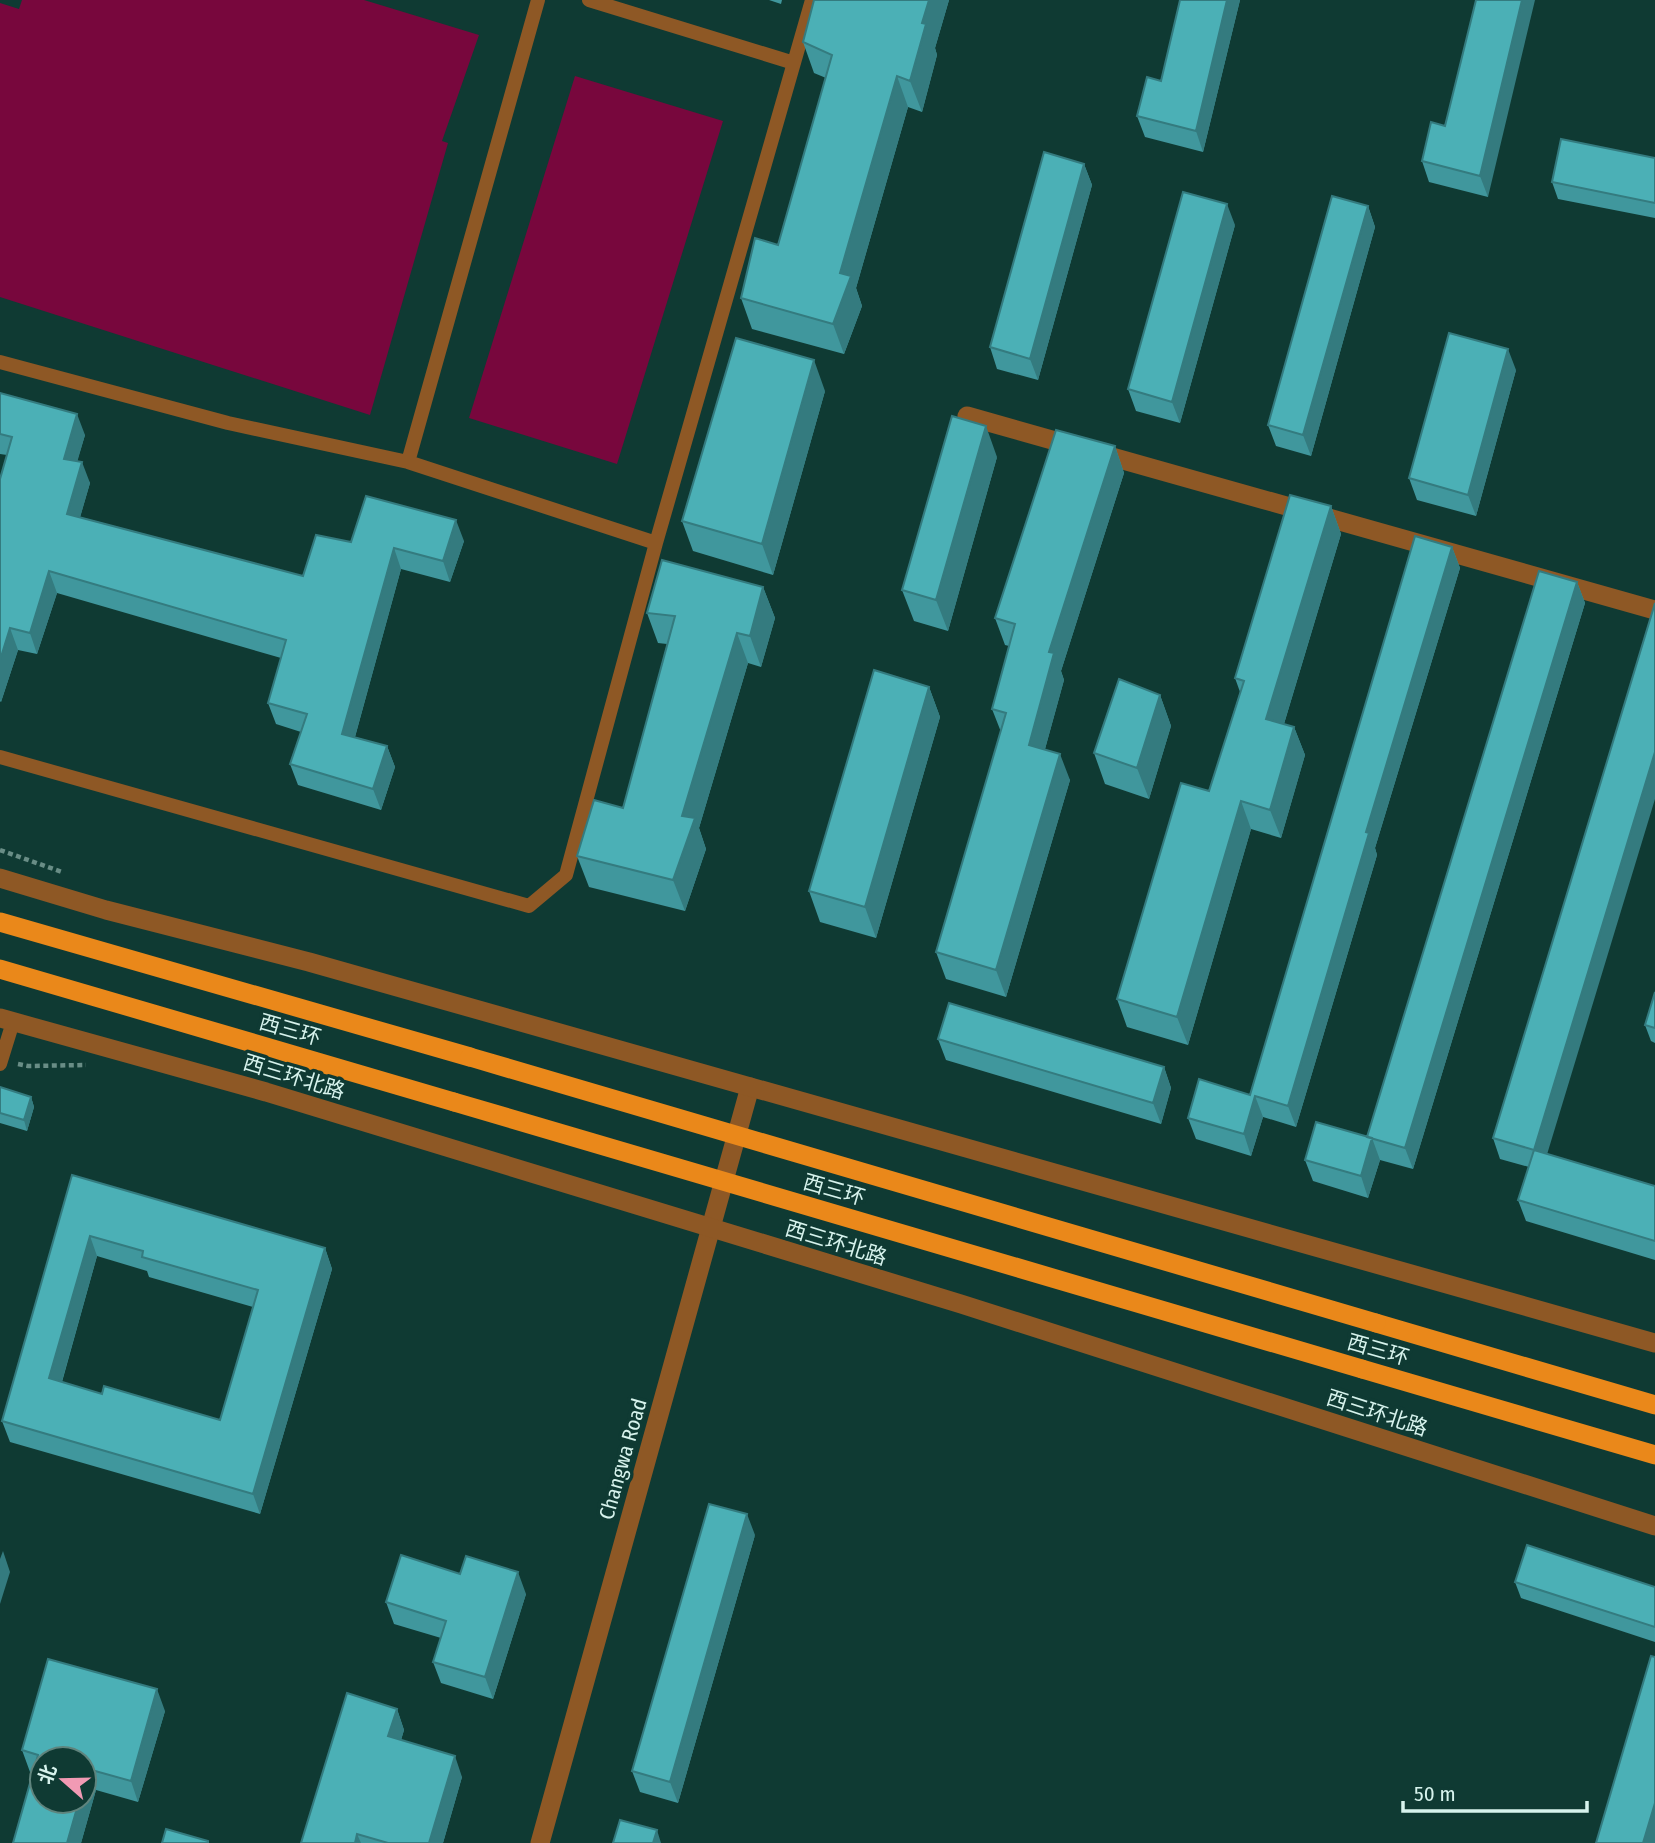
<svg xmlns="http://www.w3.org/2000/svg" width="1655" height="1843" viewBox="0 0 1655 1843" font-family="'Fira Sans Condensed','Noto Sans SC',sans-serif">
  <rect width="100%" height="100%" fill="#0f3a33"/>
  <!-- green -->
  <path fill="#78073d" d="M 22,0 L 364,0 L 479,35 L 442,141 L 448,143 L 370,415 L 0,297 L 0,3 L 19,9 Z
    M 575,76 L 723,121 L 617,464 L 469,418 Z"/>
  <g fill="none" stroke-linecap="round" stroke-linejoin="round">
    <!-- path -->
    <path stroke="#698d86" stroke-width="4.5" stroke-dasharray="5 3.5" stroke-linecap="butt" d="M 0,850 L 62,872
      M 18,1064 L 28,1066 L 86,1065"/>
    <!-- service -->
    <path stroke="#8e5825" stroke-width="14" d="M 589,0 L 794,63
      M 0,362 L 228,423 L 408,462 L 656,543
      M 408,462 L 538,0
      M 0,757 L 529,906 L 566,875 L 656,543 L 812,0
      M 0,1064 L 13,1022"/>
    <!-- minor -->
    <path stroke="#8e5825" stroke-width="19" d="M 967,416 L 1655,610
      M 540,1843 L 750,1087"/>
    <!-- tertiary -->
    <path stroke="#8e5825" stroke-width="19" d="M 0,878 L 106,910 L 309,962 L 1655,1343
      M 0,1018 L 266,1092 L 961,1304 L 1655,1526"/>
    <!-- trunk -->
    <path stroke="#ea881a" stroke-width="19" d="M 0,922 L 470,1057
      M 0,969 L 454,1102
      M 1376,1323 L 1655,1405
      M 1362,1369 L 1655,1455"/>
    <!-- trunk-bridge -->
    <path stroke="#ea881a" stroke-width="19" d="M 470,1057 L 1376,1323
      M 454,1102 L 1362,1369"/>
  </g>
  <!-- wall -->
  <path fill="#40979d" fill-rule="evenodd" d="M 769,0 L 782,0 L 781,4 Z
    M 814,0 L 949,0 L 935,48 L 937,55 L 922,112 L 908,107 L 856,288 L 862,306 L 844,354 L 752,329 L 741,298 L 778,245 L 826,78 L 814,73 L 803,42 Z
    M 1180,0 L 1240,0 L 1203,152 L 1145,137 L 1137,116 L 1161,81 Z
    M 1476,0 L 1488,197 L 1429,182 L 1422,161 L 1445,126 Z
    M 1655,158 L 1655,218 L 1558,199 L 1552,182 Z
    M 1084,164 L 1092,185 L 1038,380 L 997,369 L 990,347 Z
    M 1368,206 L 1375,227 L 1311,456 L 1276,446 L 1268,425 Z
    M 1235,225 L 1180,423 L 1136,411 L 1128,389 Z
    M 1516,370 L 1476,516 L 1417,500 L 1409,478 Z
    M 825,391 L 773,575 L 693,551 L 682,521 Z
    M 0,393 L 85,435 L 77,461 L 90,483 L 80,517 L 303,576 L 351,542 L 464,541 L 450,582 L 401,569 L 355,737 L 387,746 L 395,767 L 381,810 L 298,785 L 290,764 L 301,732 L 276,724 L 268,703 L 281,658 L 57,593 L 37,654 L 18,650 L 1,702 L 0,701 L 0,479 L 7,455 L 0,454 Z
    M 1115,446 L 1124,473 L 1061,671 L 1064,680 L 1045,749 L 1070,780 L 1006,997 L 946,979 L 936,952 L 1001,732 L 992,709 L 1009,646 L 1005,645 L 995,618 Z
    M 997,457 L 948,631 L 914,621 L 902,590 Z
    M 1331,506 L 1341,534 L 1284,724 L 1294,727 L 1305,755 L 1281,838 L 1251,829 L 1188,1045 L 1127,1027 L 1117,999 L 1209,791 L 1240,692 L 1235,678 Z
    M 1452,547 L 1460,568 L 1375,848 L 1377,855 L 1296,1127 L 1263,1117 L 1251,1156 L 1196,1139 L 1188,1118 L 1250,1095 Z
    M 1577,582 L 1585,603 L 1413,1169 L 1380,1160 L 1368,1198 L 1313,1181 L 1305,1160 L 1367,1137 Z
    M 763,587 L 775,618 L 761,667 L 748,663 L 699,828 L 706,849 L 685,911 L 589,887 L 577,856 L 623,808 L 667,644 L 658,643 L 647,613 Z
    M 929,687 L 940,717 L 876,938 L 820,922 L 809,891 Z
    M 1160,695 L 1171,726 L 1149,799 L 1105,784 L 1094,753 Z
    M 1655,992 L 1655,1043 L 1651,1041 L 1645,1025 Z
    M 938,1039 L 1164,1067 L 1171,1088 L 1161,1124 L 946,1060 Z
    M 0,1087 L 31,1097 L 34,1107 L 27,1131 L 0,1123 Z
    M 1493,1138 L 1655,1186 L 1655,1260 L 1526,1221 L 1518,1200 L 1529,1167 L 1500,1159 Z
    M 72,1175 L 325,1248 L 332,1269 L 260,1514 L 10,1442 L 2,1421 ZM 97,1256 L 147,1271 L 149,1277 L 253,1307 L 220,1420 L 102,1394 L 62,1382 Z
    M 755,1535 L 678,1803 L 640,1792 L 632,1771 Z
    M 1515,1582 L 1655,1587 L 1655,1642 L 1521,1598 Z
    M 526,1594 L 493,1699 L 441,1683 L 433,1662 L 441,1638 L 394,1624 L 386,1602 Z
    M 397,1709 L 404,1730 L 401,1740 L 462,1777 L 443,1843 L 301,1843 Z
    M 165,1711 L 138,1802 L 96,1790 L 81,1843 L 13,1843 L 33,1772 L 30,1772 L 22,1750 Z"/>
  <!-- shaded-wall -->
  <path fill="#347b7f" d="M 929,0 L 949,0 L 935,48 L 937,55 L 922,112 L 910,81 L 922,23 Z
    M 1227,0 L 1240,0 L 1203,152 L 1196,131 Z
    M 1522,0 L 1535,0 L 1488,197 L 1480,176 Z
    M 897,76 L 908,107 L 856,288 L 862,306 L 844,354 L 833,324 L 840,273 Z
    M 1084,164 L 1092,185 L 1038,380 L 1030,359 Z
    M 1227,204 L 1235,225 L 1180,423 L 1172,402 Z
    M 1368,206 L 1375,227 L 1311,456 L 1303,435 Z
    M 1508,349 L 1516,370 L 1476,516 L 1468,495 Z
    M 814,360 L 825,391 L 773,575 L 762,544 Z
    M 77,414 L 85,435 L 72,480 L 64,459 Z
    M 986,426 L 997,457 L 948,631 L 936,600 Z
    M 1115,446 L 1124,473 L 1061,671 L 1064,680 L 1039,771 L 1029,745 L 1049,652 Z
    M 82,462 L 90,483 L 75,535 L 67,514 Z
    M 1331,506 L 1341,534 L 1277,747 L 1266,719 Z
    M 456,520 L 464,541 L 450,582 L 443,561 Z
    M 1452,547 L 1460,568 L 1375,848 L 1377,855 L 1296,1127 L 1288,1106 L 1366,832 Z
    M 394,548 L 401,569 L 350,755 L 342,734 Z
    M 49,571 L 57,593 L 37,654 L 30,633 Z
    M 1577,582 L 1585,603 L 1413,1169 L 1405,1148 Z
    M 763,587 L 775,618 L 761,667 L 750,636 Z
    M 10,628 L 18,650 L 1,702 L 0,699 L 0,660 Z
    M 737,633 L 748,663 L 699,828 L 706,849 L 685,911 L 673,880 L 682,816 Z
    M 929,687 L 940,717 L 876,938 L 865,907 Z
    M 1160,695 L 1171,726 L 1149,799 L 1137,768 Z
    M 1294,727 L 1305,755 L 1281,838 L 1270,810 Z
    M 387,746 L 395,767 L 381,810 L 373,789 Z
    M 1655,752 L 1655,799 L 1542,1171 L 1534,1150 Z
    M 1060,754 L 1070,780 L 1006,997 L 996,970 Z
    M 1241,801 L 1251,829 L 1188,1045 L 1177,1017 Z
    M 1164,1067 L 1171,1088 L 1161,1124 L 1153,1103 Z
    M 1255,1096 L 1263,1117 L 1251,1156 L 1244,1134 Z
    M 31,1097 L 34,1107 L 27,1131 L 24,1120 Z
    M 1372,1138 L 1380,1160 L 1368,1198 L 1361,1176 Z
    M 90,1236 L 97,1256 L 57,1399 L 49,1378 Z
    M 325,1248 L 332,1269 L 260,1514 L 253,1494 Z
    M 747,1514 L 755,1535 L 678,1803 L 670,1782 Z
    M 3,1551 L 10,1572 L 0,1604 L 0,1559 Z
    M 518,1572 L 526,1594 L 493,1699 L 485,1677 Z
    M 157,1689 L 165,1711 L 138,1802 L 131,1781 Z
    M 397,1709 L 404,1730 L 396,1757 L 388,1736 Z
    M 455,1756 L 462,1777 L 443,1843 L 429,1843 Z
    M 88,1769 L 96,1790 L 81,1843 L 67,1843 L 79,1801 L 84,1801 L 84,1783 Z
    M 1655,1803 L 1655,1843 L 1643,1843 Z
    M 657,1830 L 661,1843 L 653,1843 Z
    M 357,1834 L 361,1843 L 355,1843 Z"/>
  <!-- building -->
  <path fill="#4bb0b6" stroke="#347b7f" stroke-width="2" fill-rule="evenodd" d="M 814,0 L 929,0 L 922,23 L 926,24 L 910,81 L 897,76 L 840,273 L 851,276 L 833,324 L 741,298 L 755,238 L 778,245 L 832,55 L 803,42 Z
    M 1180,0 L 1227,0 L 1196,131 L 1137,116 L 1147,77 L 1161,81 Z
    M 1476,0 L 1522,0 L 1480,176 L 1422,161 L 1431,122 L 1445,126 Z
    M 1561,139 L 1655,158 L 1655,203 L 1552,182 Z
    M 1044,152 L 1084,164 L 1030,359 L 990,347 Z
    M 1183,192 L 1227,204 L 1172,402 L 1128,389 Z
    M 1332,196 L 1368,206 L 1303,435 L 1268,425 Z
    M 1449,333 L 1508,349 L 1468,495 L 1409,478 Z
    M 736,338 L 814,360 L 762,544 L 682,521 Z
    M 0,393 L 77,414 L 64,459 L 82,462 L 67,514 L 303,576 L 316,535 L 351,542 L 366,496 L 456,520 L 443,561 L 394,548 L 342,734 L 387,746 L 373,789 L 290,764 L 307,714 L 268,703 L 286,640 L 49,571 L 30,633 L 10,628 L 0,660 L 0,479 L 12,437 L 0,434 Z
    M 952,416 L 986,426 L 936,600 L 902,590 Z
    M 1056,430 L 1115,446 L 1049,652 L 1054,653 L 1029,745 L 1060,754 L 996,970 L 936,952 L 1006,713 L 992,709 L 1015,624 L 995,618 Z
    M 1290,495 L 1331,506 L 1266,719 L 1294,727 L 1270,810 L 1241,801 L 1177,1017 L 1117,999 L 1181,783 L 1209,791 L 1244,681 L 1235,678 Z
    M 1415,536 L 1452,547 L 1366,832 L 1369,833 L 1288,1106 L 1255,1096 L 1244,1134 L 1188,1118 L 1199,1079 L 1250,1095 Z
    M 662,560 L 763,587 L 750,636 L 737,633 L 682,816 L 695,818 L 673,880 L 577,856 L 594,800 L 623,808 L 675,616 L 647,613 Z
    M 1539,571 L 1577,582 L 1405,1148 L 1367,1137 Z
    M 1655,603 L 1655,752 L 1534,1150 L 1493,1138 Z
    M 874,670 L 929,687 L 865,907 L 809,891 Z
    M 1119,679 L 1160,695 L 1137,768 L 1094,753 Z
    M 1655,992 L 1655,1028 L 1645,1025 Z
    M 949,1003 L 1164,1067 L 1153,1103 L 938,1039 Z
    M 0,1087 L 31,1097 L 24,1120 L 0,1113 Z
    M 1316,1122 L 1372,1138 L 1361,1176 L 1305,1160 Z
    M 1534,1150 L 1655,1186 L 1655,1241 L 1518,1200 Z
    M 72,1175 L 325,1248 L 253,1494 L 2,1421 ZM 90,1236 L 143,1251 L 142,1257 L 258,1290 L 220,1420 L 104,1386 L 102,1394 L 49,1378 Z
    M 709,1504 L 747,1514 L 670,1782 L 632,1771 Z
    M 1527,1545 L 1655,1587 L 1655,1627 L 1515,1582 Z
    M 401,1555 L 460,1574 L 466,1556 L 518,1572 L 485,1677 L 433,1662 L 446,1621 L 386,1602 Z
    M 1651,1656 L 1655,1657 L 1655,1803 L 1643,1843 L 1596,1843 Z
    M 48,1659 L 157,1689 L 131,1781 L 88,1769 L 84,1783 L 84,1759 L 42,1759 L 42,1801 L 79,1801 L 67,1843 L 13,1843 L 38,1755 L 22,1750 Z
    M 347,1693 L 397,1709 L 388,1736 L 455,1756 L 429,1843 L 388,1843 L 357,1834 L 355,1843 L 301,1843 Z
    M 620,1820 L 657,1830 L 653,1843 L 613,1843 Z
    M 166,1829 L 208,1841 L 208,1843 L 162,1843 Z"/>
  <g text-anchor="middle" dominant-baseline="central" stroke-width="7" stroke-linejoin="round" paint-order="stroke">
    <!-- street labels -->
    <g font-size="21" fill="#d7f3ed" stroke="#0f3a33">
      <text transform="translate(290 1030) rotate(16)">西三环</text>
      <text transform="translate(294 1077) rotate(17)">西三环北路</text>
      <text transform="translate(834 1190) rotate(16)">西三环</text>
      <text transform="translate(836 1243) rotate(17)">西三环北路</text>
      <text transform="translate(1378 1350) rotate(16)">西三环</text>
      <text transform="translate(1377 1413) rotate(18)">西三环北路</text>
      <text transform="translate(623 1459) rotate(-74)">Changwa Road</text>
    </g>
  </g>
  <!-- north arrow -->
  <g transform="translate(63 1780) rotate(290)"><circle r="33" fill="#0f3a33" stroke="#5f847d" stroke-width="2"/>
  <path d="M0-5L12 26L0 18L-12 26Z" fill="#f19ab4"/>
  <text y="-10" font-size="19" font-weight="bold" text-anchor="middle" fill="#d7f3ed">北</text>
  </g>
  <!-- scale -->
  <path d="M1403 1801v10h184v-10" fill="none" stroke="#d7f3ed" stroke-width="3.5"/>
  <text x="1414" y="1801" font-size="21" fill="#d7f3ed" stroke="#0f3a33" stroke-width="5" paint-order="stroke">50 m</text>
</svg>
